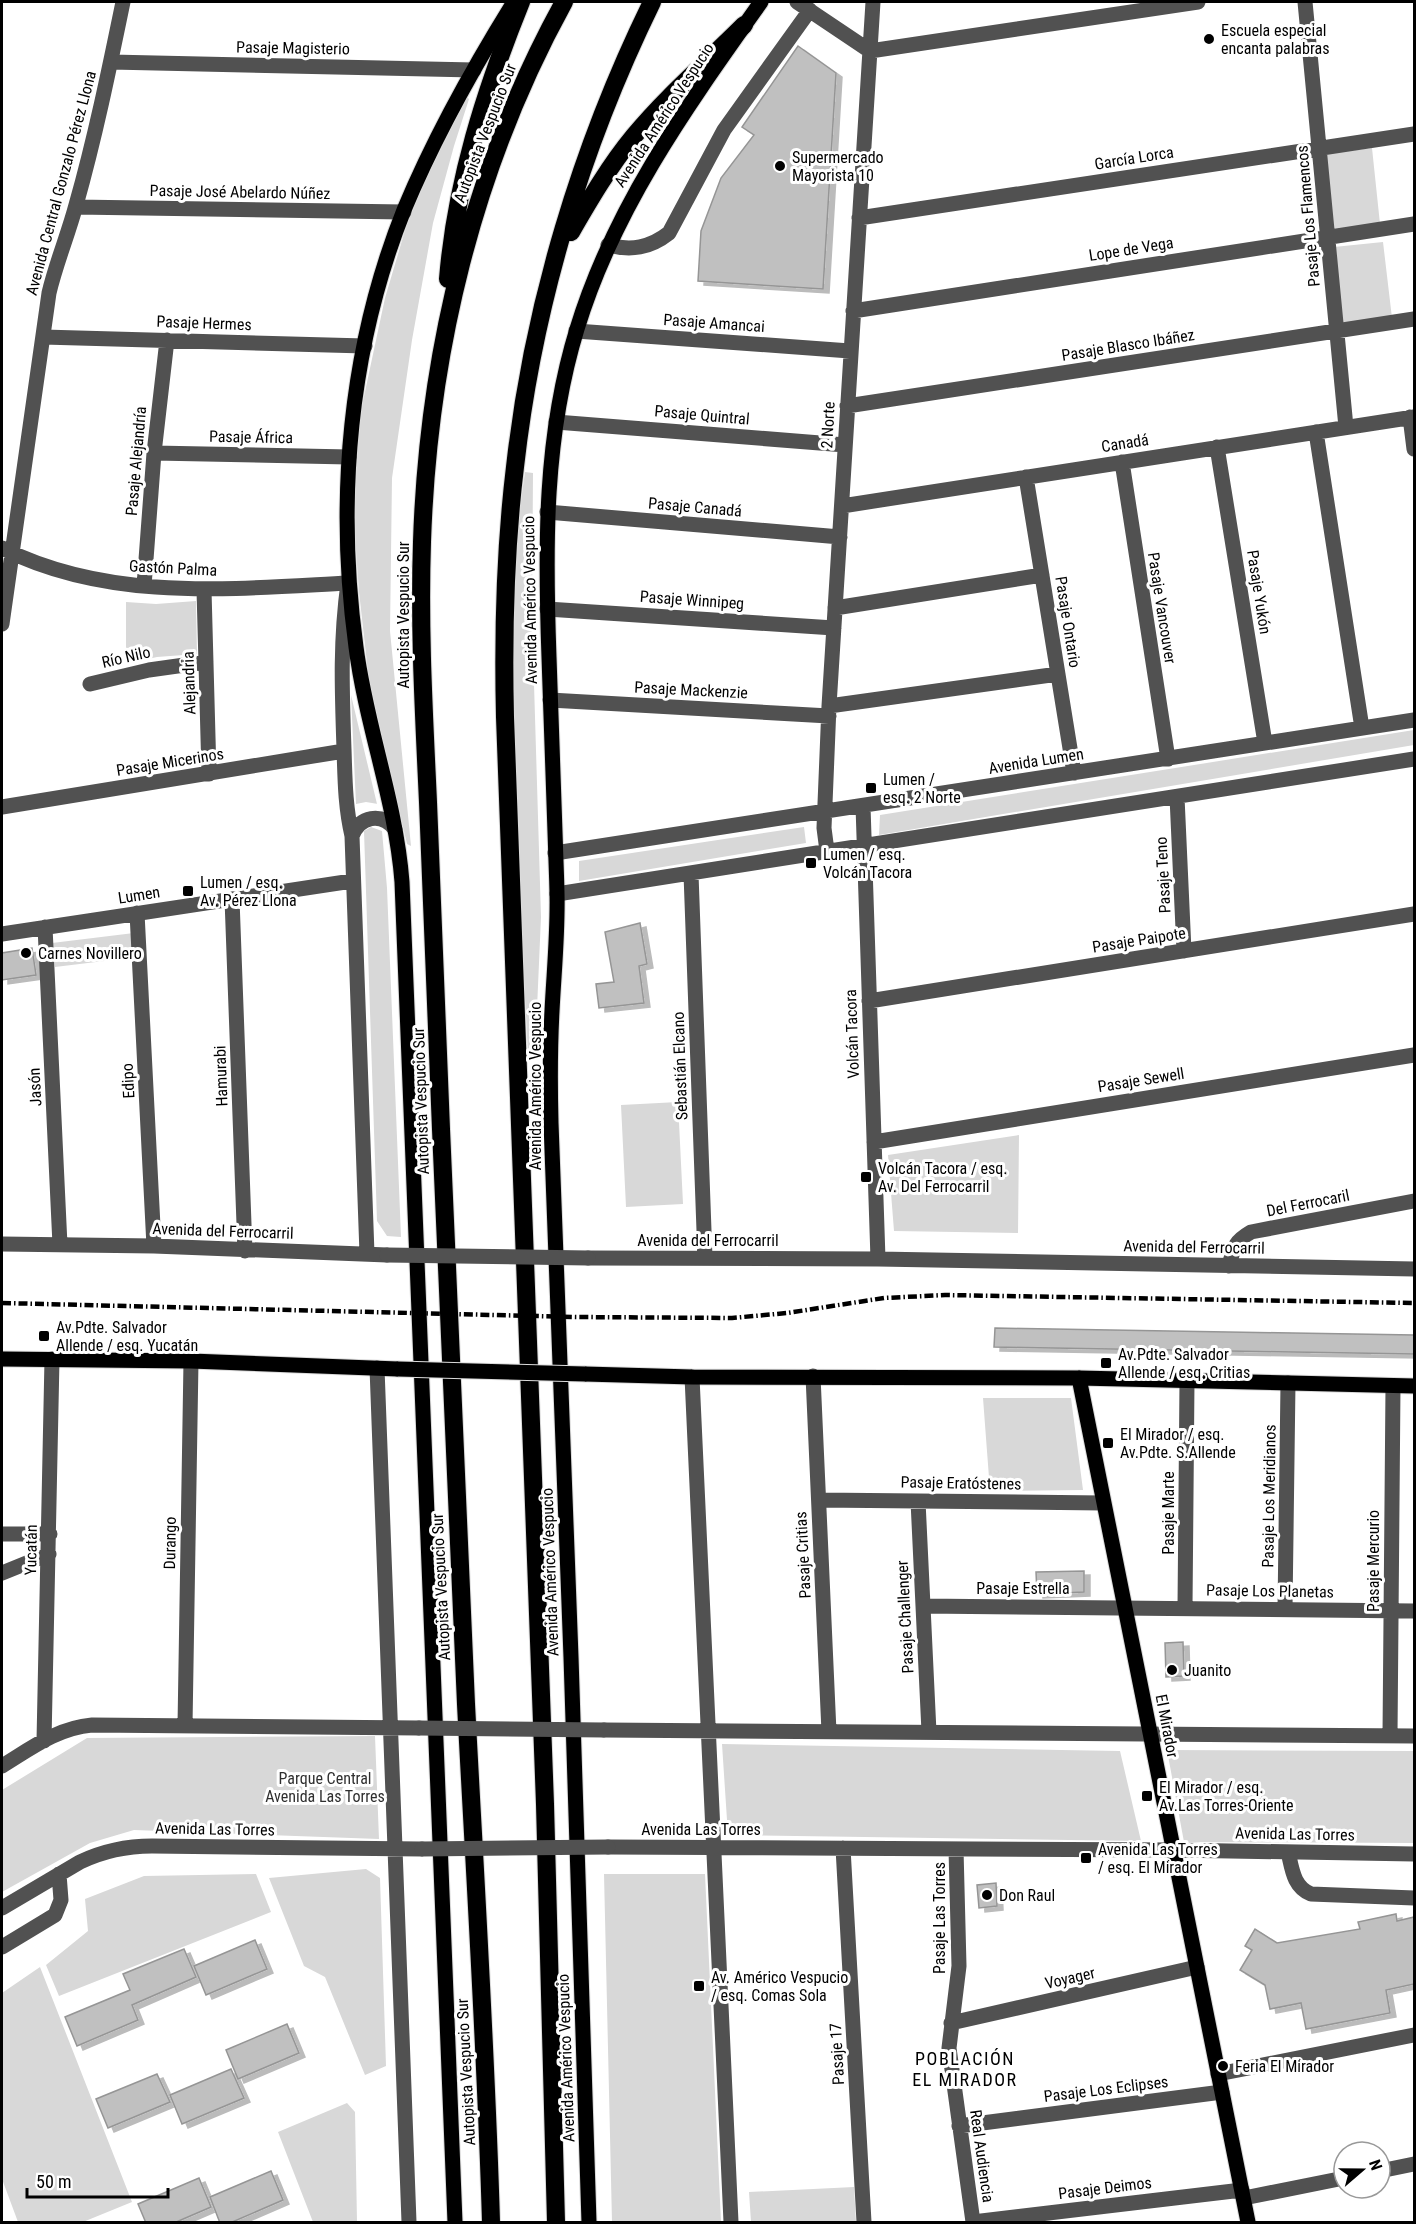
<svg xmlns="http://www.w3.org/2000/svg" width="1416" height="2224" viewBox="0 0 1416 2224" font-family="'Roboto Condensed',sans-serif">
  <defs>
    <filter id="shadow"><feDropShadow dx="6" dy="4" stdDeviation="0" flood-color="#0004"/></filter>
  </defs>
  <rect width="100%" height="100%" fill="#fff"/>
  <!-- green -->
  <path fill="#d8d8d8" d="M 464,94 L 469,99 L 454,146 L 433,223 L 412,340 L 392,478 L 390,631 L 411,846 L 407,844 L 369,681 L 359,592 L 353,508 L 360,415 L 385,298 L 419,183 Z
    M 1372,148 L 1380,224 L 1331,230 L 1323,154 Z
    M 1383,242 L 1392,318 L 1343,323 L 1334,247 Z
    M 525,472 L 533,473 L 532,617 L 541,917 L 535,1055 L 528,1056 C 520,886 505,710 516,540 C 518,518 522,495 525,472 Z
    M 196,601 L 197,654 L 157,657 L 126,664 L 126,602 L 156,604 Z
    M 351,695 L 377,804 L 378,804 L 366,802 L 356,804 Z
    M 1414,730 L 1414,745 L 879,835 L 880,815 Z
    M 371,827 L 382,831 L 387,888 L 401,1237 L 387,1236 L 377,1221 L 364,831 Z
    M 804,827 L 806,843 L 579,881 L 579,861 Z
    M 134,933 L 137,957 L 55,967 L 52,943 Z
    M 678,1102 L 683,1204 L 626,1207 L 621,1105 Z
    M 1019,1135 L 1018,1233 L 894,1231 L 888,1155 Z
    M 983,1398 L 1071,1398 L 1083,1490 L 990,1491 Z
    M 375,1736 L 379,1839 L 134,1830 L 90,1843 L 2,1892 L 2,1790 L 87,1738 Z
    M 722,1744 L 1120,1751 L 1141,1841 L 728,1835 Z
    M 1167,1750 L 1414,1751 L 1414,1843 L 1184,1842 Z
    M 366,1869 L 380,1878 L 386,2066 L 365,2075 L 325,1977 L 304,1966 L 269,1878 Z
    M 256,1874 L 271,1912 L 59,1996 L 46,1965 L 88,1931 L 85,1899 L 144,1876 Z
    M 604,1874 L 705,1874 L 721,2222 L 612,2222 Z
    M 40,1967 L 132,2202 L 83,2222 L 18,2222 L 2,2179 L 2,1993 Z
    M 347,2103 L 355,2112 L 357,2222 L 313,2222 L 278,2132 Z
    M 854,2187 L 856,2222 L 751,2222 L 749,2192 Z"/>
  <!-- building -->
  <path fill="#c0c0c0" stroke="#959595" stroke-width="1.5" filter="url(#shadow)" d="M 798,46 L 836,73 L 823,289 L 698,281 L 701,231 L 721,178 L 754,135 L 742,127 Z
    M 640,923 L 647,964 L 639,966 L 644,1003 L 599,1008 L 596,984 L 614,982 L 605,932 Z
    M 32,948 L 36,975 L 2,980 L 2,953 Z
    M 995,1328 L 1414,1335 L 1414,1354 L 994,1347 Z
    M 1084,1571 L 1084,1592 L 1037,1594 L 1036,1572 Z
    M 1183,1642 L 1184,1676 L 1166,1677 L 1165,1643 Z
    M 996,1883 L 997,1906 L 979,1908 L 977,1885 Z
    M 1396,1914 L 1397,1921 L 1414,1917 L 1414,1984 L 1386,1990 L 1390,2013 L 1306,2029 L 1301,2003 L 1270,2009 L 1265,1985 L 1240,1970 L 1252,1950 L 1245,1946 L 1255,1929 L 1277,1943 L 1360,1929 L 1358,1922 Z
    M 255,1940 L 267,1969 L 206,1995 L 194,1966 Z
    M 184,1949 L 196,1977 L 132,2005 L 138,2020 L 77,2046 L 65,2017 L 130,1990 L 123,1974 Z
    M 287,2024 L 299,2053 L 238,2079 L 226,2050 Z
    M 231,2069 L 244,2098 L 182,2124 L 170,2095 Z
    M 157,2074 L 170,2102 L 108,2128 L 96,2099 Z
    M 271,2171 L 283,2200 L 230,2223 L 220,2223 L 210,2197 Z
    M 199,2178 L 211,2207 L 174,2223 L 146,2223 L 138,2204 Z"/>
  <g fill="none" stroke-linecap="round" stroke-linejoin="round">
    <defs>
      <path id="major" d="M 2,1359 L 191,1361 L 398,1369
        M 585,1374 L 692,1377 L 1079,1378 L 1414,1386
        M 1079,1378 L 1248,2222
        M 455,2222 L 402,882 C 396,802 366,726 356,647 C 336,500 349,348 404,210 C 434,138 473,68 514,2
        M 589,2222 L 571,1657 L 551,1123 C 550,1085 550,1048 552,1011 C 554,971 558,932 557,893 C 555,814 551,735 549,657 C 545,546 544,436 577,329 C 614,207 688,105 761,2"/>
      <path id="highway" d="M 571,232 C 590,199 610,165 634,136 C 667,96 707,62 744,25
        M 448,279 C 456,182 485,91 521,2
        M 491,2222 C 486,2049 475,1877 466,1704 C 456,1512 449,1320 441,1129 C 437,1020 432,911 428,802 C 424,715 419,629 422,542 C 428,354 473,167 564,2
        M 556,2222 L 545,1804 L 505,717 C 503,633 505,550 515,467 C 533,306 581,147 652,2"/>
    </defs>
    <!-- major casing -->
    <use href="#major" stroke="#dbdbdb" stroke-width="17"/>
    <!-- highway casing -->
    <use href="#highway" stroke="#dbdbdb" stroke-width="20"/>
    <!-- minor -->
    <path stroke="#515151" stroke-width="15" d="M 797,2 L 870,51 L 1198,2
      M 1305,2 L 1346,427
      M 111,62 L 474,70
      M 76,207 L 404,212
      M 859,218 L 1414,134
      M 608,245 C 631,251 650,248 669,233 L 724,130 L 810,10
      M 853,311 L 1414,224
      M 576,331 L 850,351
      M 43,337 L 365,346
      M 847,406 L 1414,319
      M 1410,417 L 1414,449
      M 556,422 L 845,445
      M 1316,432 L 1362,728
      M 1217,447 L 1265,743
      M 154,453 L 349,457
      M 1122,462 L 1168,759
      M 1026,477 L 1074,773
      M 842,506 L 1414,417
      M 547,512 L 840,537
      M 2,548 C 109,602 232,589 348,583 C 340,641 342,691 344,749 C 345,778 345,806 352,836 L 367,1254
      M 144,586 L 154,453 L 167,340
      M 204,590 L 209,774
      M 835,608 L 1042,575
      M 547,609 L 834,628
      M 2,624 L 49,293 C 56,263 68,235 76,205 C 95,138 109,70 123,2
      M 90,684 L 149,670 L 206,662
      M 550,700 L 829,716
      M 829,706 L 1058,674
      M 1177,797 L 1184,951
      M 863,806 L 878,1259
      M 2,807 L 344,751
      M 352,836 C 360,816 381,812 395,829
      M 827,851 L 824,828 L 829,706 L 873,2
      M 555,853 L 1414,720
      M 691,874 L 705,1258
      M 557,894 L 1414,759
      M 232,899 L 245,1251
      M 137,913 L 154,1246
      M 45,927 L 60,1245
      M 2,934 L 352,881
      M 869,1001 L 1414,914
      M 874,1142 L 1414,1055
      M 2,1244 L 154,1246 L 387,1255
      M 588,1258 L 878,1259 L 1414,1269
      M 1229,1266 C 1234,1247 1234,1242 1251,1232 L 1414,1201
      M 377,1368 L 409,2222
      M 813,1376 L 829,1732
      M 692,1377 L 731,2222
      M 819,1500 L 1103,1503
      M 918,1501 L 929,1732
      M 2,1534 L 50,1534
      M 2,1573 L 49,1554
      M 923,1606 L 1414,1611
      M 1185,1608 L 1187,1381
      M 1285,1609 L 1288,1383
      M 185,1726 L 191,1361
      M 604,1730 L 1414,1736
      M 1390,1736 L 1393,1386
      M 44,1741 L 52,1359
      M 2,1766 C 30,1749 57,1728 92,1725 L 419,1728
      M 608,1847 L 1173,1850 L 1414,1854
      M 843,1848 L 864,2222
      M 956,1849 L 959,1966 L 949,2048 L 973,2222
      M 1288,1852 C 1292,1868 1293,1887 1311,1894 L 1414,1898
      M 2,1908 L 80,1862 C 103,1851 126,1846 152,1846 L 422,1849
      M 2,1947 L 55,1915 L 61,1900 L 59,1874
      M 951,2023 L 1197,1967
      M 1218,2074 L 1414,2035
      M 959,2126 L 1222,2092
      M 1380,2171 L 1414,2164
      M 1244,2198 L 1344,2178
      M 973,2222 L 1242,2190"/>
    <!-- major -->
    <use href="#major" stroke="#000" stroke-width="15"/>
    <!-- highway -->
    <use href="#highway" stroke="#000" stroke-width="18"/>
    <!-- rail -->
    <path stroke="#000" stroke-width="4.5" stroke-dasharray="9 3 1.5 3" stroke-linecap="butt" d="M 2,1303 L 576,1317 L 732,1318 L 787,1313 L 884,1298 L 945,1295 L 1414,1303"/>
    <defs>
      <path id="major-bridge" d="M 398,1369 L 585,1374"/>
    </defs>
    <!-- major-bridge casing -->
    <use href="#major-bridge" stroke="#dbdbdb" stroke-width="17" stroke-linecap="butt"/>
    <!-- minor-bridge -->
    <path stroke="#515151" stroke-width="15" d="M 387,1255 L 588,1258
      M 419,1728 L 604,1730
      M 422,1849 L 608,1847"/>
    <!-- major-bridge -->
    <use href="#major-bridge" stroke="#000" stroke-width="15"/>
  </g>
  <!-- markers -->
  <g fill="#000" stroke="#fff" stroke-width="2">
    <circle cx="1209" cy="39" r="6"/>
    <circle cx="780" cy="166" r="6"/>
    <rect x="865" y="782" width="12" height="12" rx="3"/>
    <rect x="805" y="857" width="12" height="12" rx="3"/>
    <rect x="182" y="885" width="12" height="12" rx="3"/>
    <circle cx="26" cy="953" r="6"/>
    <rect x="860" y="1171" width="12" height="12" rx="3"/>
    <rect x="38" y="1330" width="12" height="12" rx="3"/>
    <rect x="1100" y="1357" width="12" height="12" rx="3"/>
    <rect x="1102" y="1437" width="12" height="12" rx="3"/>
    <circle cx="1172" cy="1670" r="6"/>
    <rect x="1141" y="1790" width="12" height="12" rx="3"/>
    <rect x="1080" y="1852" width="12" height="12" rx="3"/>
    <circle cx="987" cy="1895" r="6"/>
    <rect x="693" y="1980" width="12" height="12" rx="3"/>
    <circle cx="1223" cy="2066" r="6"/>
  </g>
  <g text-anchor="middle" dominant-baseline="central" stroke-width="6" stroke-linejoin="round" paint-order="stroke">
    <!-- poi labels -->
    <g font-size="16" fill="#000" stroke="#fff" text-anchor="start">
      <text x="1221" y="30">Escuela especial<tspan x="1221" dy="18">encanta palabras</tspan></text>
      <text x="792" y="157">Supermercado<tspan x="792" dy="18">Mayorista 10</tspan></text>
      <text x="883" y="779">Lumen /<tspan x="883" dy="18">esq. 2 Norte</tspan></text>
      <text x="823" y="854">Lumen / esq.<tspan x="823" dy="18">Volcán Tacora</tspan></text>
      <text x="200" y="882">Lumen / esq.<tspan x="200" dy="18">Av. Pérez Llona</tspan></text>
      <text x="38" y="953">Carnes Novillero</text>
      <text x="878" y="1168">Volcán Tacora / esq.<tspan x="878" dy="18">Av. Del Ferrocarril</tspan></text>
      <text x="56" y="1327">Av.Pdte. Salvador<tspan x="56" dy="18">Allende / esq. Yucatán</tspan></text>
      <text x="1118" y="1354">Av.Pdte. Salvador<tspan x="1118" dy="18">Allende / esq. Critias</tspan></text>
      <text x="1120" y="1434">El Mirador / esq.<tspan x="1120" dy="18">Av.Pdte. S.Allende</tspan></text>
      <text x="1184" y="1670">Juanito</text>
      <text x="1159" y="1787">El Mirador / esq.<tspan x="1159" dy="18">Av.Las Torres-Oriente</tspan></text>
      <text x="1098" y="1849">Avenida Las Torres<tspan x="1098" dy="18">/ esq. El Mirador</tspan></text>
      <text x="999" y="1895">Don Raul</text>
      <text x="711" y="1977">Av. Américo Vespucio<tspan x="711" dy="18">/ esq. Comas Sola</tspan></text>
      <text x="1235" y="2066">Feria El Mirador</text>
    </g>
    <!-- street labels -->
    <g font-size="16" fill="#000" stroke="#fff">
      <text transform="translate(293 48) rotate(1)">Pasaje Magisterio</text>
      <text transform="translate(664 115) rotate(-57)">Avenida Américo Vespucio</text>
      <text transform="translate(485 133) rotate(-69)">Autopista Vespucio Sur</text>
      <text transform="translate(1134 158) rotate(-9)">García Lorca</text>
      <text transform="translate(61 183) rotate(-75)">Avenida Central Gonzalo Pérez Llona</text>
      <text transform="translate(240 192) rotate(1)">Pasaje José Abelardo Núñez</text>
      <text transform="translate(1308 216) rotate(-95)">Pasaje Los Flamencos</text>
      <text transform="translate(1131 249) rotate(-9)">Lope de Vega</text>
      <text transform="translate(204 323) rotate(2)">Pasaje Hermes</text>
      <text transform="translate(714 323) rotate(4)">Pasaje Amancai</text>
      <text transform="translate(1128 345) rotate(-9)">Pasaje Blasco Ibáñez</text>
      <text transform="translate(702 415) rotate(5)">Pasaje Quintral</text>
      <text transform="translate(828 425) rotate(-87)">2 Norte</text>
      <text transform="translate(251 437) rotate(1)">Pasaje África</text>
      <text transform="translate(1125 443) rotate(-9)">Canadá</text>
      <text transform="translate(136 461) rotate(-85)">Pasaje Alejandría</text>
      <text transform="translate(695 507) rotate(5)">Pasaje Canadá</text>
      <text transform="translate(173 568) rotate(3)">Gastón Palma</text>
      <text transform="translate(1259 592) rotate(81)">Pasaje Yukón</text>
      <text transform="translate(530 600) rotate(-91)">Avenida Américo Vespucio</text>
      <text transform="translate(692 600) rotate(4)">Pasaje Winnipeg</text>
      <text transform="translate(1162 608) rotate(81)">Pasaje Vancouver</text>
      <text transform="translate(403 615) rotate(-90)">Autopista Vespucio Sur</text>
      <text transform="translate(1068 622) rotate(81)">Pasaje Ontario</text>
      <text transform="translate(126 657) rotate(-13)">Río Nilo</text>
      <text transform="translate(189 683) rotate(-92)">Alejandria</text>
      <text transform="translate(691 690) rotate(3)">Pasaje Mackenzie</text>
      <text transform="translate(1036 761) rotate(-9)">Avenida Lumen</text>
      <text transform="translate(170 762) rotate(-9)">Pasaje Micerinos</text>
      <text transform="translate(1163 875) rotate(-93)">Pasaje Teno</text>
      <text transform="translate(139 895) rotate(-9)">Lumen</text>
      <text transform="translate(1139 940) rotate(-9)">Pasaje Paipote</text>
      <text transform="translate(852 1034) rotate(-92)">Volcán Tacora</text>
      <text transform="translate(680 1066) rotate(-92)">Sebastián Elcano</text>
      <text transform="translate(221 1076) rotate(-92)">Hamurabi</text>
      <text transform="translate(1141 1080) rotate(-9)">Pasaje Sewell</text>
      <text transform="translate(128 1081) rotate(-93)">Edipo</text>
      <text transform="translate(535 1086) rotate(-90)">Avenida Américo Vespucio</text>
      <text transform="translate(35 1087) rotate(-93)">Jasón</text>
      <text transform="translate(421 1101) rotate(-92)">Autopista Vespucio Sur</text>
      <text transform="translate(1308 1203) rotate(-11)">Del Ferrocaril</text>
      <text transform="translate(223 1231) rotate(2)">Avenida del Ferrocarril</text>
      <text x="708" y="1240">Avenida del Ferrocarril</text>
      <text transform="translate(1194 1247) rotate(1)">Avenida del Ferrocarril</text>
      <text transform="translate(961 1483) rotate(1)">Pasaje Eratóstenes</text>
      <text transform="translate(1269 1496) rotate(-89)">Pasaje Los Meridianos</text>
      <text transform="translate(1168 1513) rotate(-90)">Pasaje Marte</text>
      <text transform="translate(170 1543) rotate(-89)">Durango</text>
      <text transform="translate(31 1550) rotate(-89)">Yucatán</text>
      <text transform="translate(803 1555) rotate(-93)">Pasaje Critias</text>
      <text transform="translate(1373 1561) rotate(-90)">Pasaje Mercurio</text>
      <text transform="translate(550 1572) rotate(-92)">Avenida Américo Vespucio</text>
      <text transform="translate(441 1587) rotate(-93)">Autopista Vespucio Sur</text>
      <text x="1023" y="1588">Pasaje Estrella</text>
      <text transform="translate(1270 1591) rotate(1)">Pasaje Los Planetas</text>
      <text transform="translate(905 1617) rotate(-93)">Pasaje Challenger</text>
      <text transform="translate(1167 1726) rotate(79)">El Mirador</text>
      <text transform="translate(215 1829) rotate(1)">Avenida Las Torres</text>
      <text x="701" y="1829">Avenida Las Torres</text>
      <text transform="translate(1295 1834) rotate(1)">Avenida Las Torres</text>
      <text transform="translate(939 1918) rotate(-90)">Pasaje Las Torres</text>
      <text transform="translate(1070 1978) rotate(-13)">Voyager</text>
      <text transform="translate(837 2054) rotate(-93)">Pasaje 17</text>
      <text transform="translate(566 2058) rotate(-92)">Avenida Américo Vespucio</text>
      <text transform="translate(466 2072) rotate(-93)">Autopista Vespucio Sur</text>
      <text transform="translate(1106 2089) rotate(-7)">Pasaje Los Eclipses</text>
      <text transform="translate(982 2156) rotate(82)">Real Audiencia</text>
      <text transform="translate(1105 2188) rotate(-7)">Pasaje Deimos</text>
    </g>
    <!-- park labels -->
    <g font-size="16" fill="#2f2f2f" stroke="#fff">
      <text x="325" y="1778">Parque Central<tspan x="325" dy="18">Avenida Las Torres</tspan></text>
    </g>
    <!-- neighbourhood labels -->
    <g font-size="18" letter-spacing="1.5" fill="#000" stroke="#fff">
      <text x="965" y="2058">POBLACIÓN<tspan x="965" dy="21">EL MIRADOR</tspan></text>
    </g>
  </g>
  <!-- border -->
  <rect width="1416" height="2224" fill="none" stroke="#000000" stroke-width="6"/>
  <!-- north arrow -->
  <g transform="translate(1362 2170) rotate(70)"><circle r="28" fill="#ffffff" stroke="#999999" stroke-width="1.5"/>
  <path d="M0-4.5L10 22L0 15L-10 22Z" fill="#000000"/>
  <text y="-9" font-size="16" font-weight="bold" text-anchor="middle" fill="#000000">N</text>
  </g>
  <!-- scale -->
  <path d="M27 2188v9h141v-9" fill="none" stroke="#000000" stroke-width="3"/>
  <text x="36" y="2188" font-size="18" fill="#000000" stroke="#ffffff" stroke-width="4.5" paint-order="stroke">50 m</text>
</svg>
